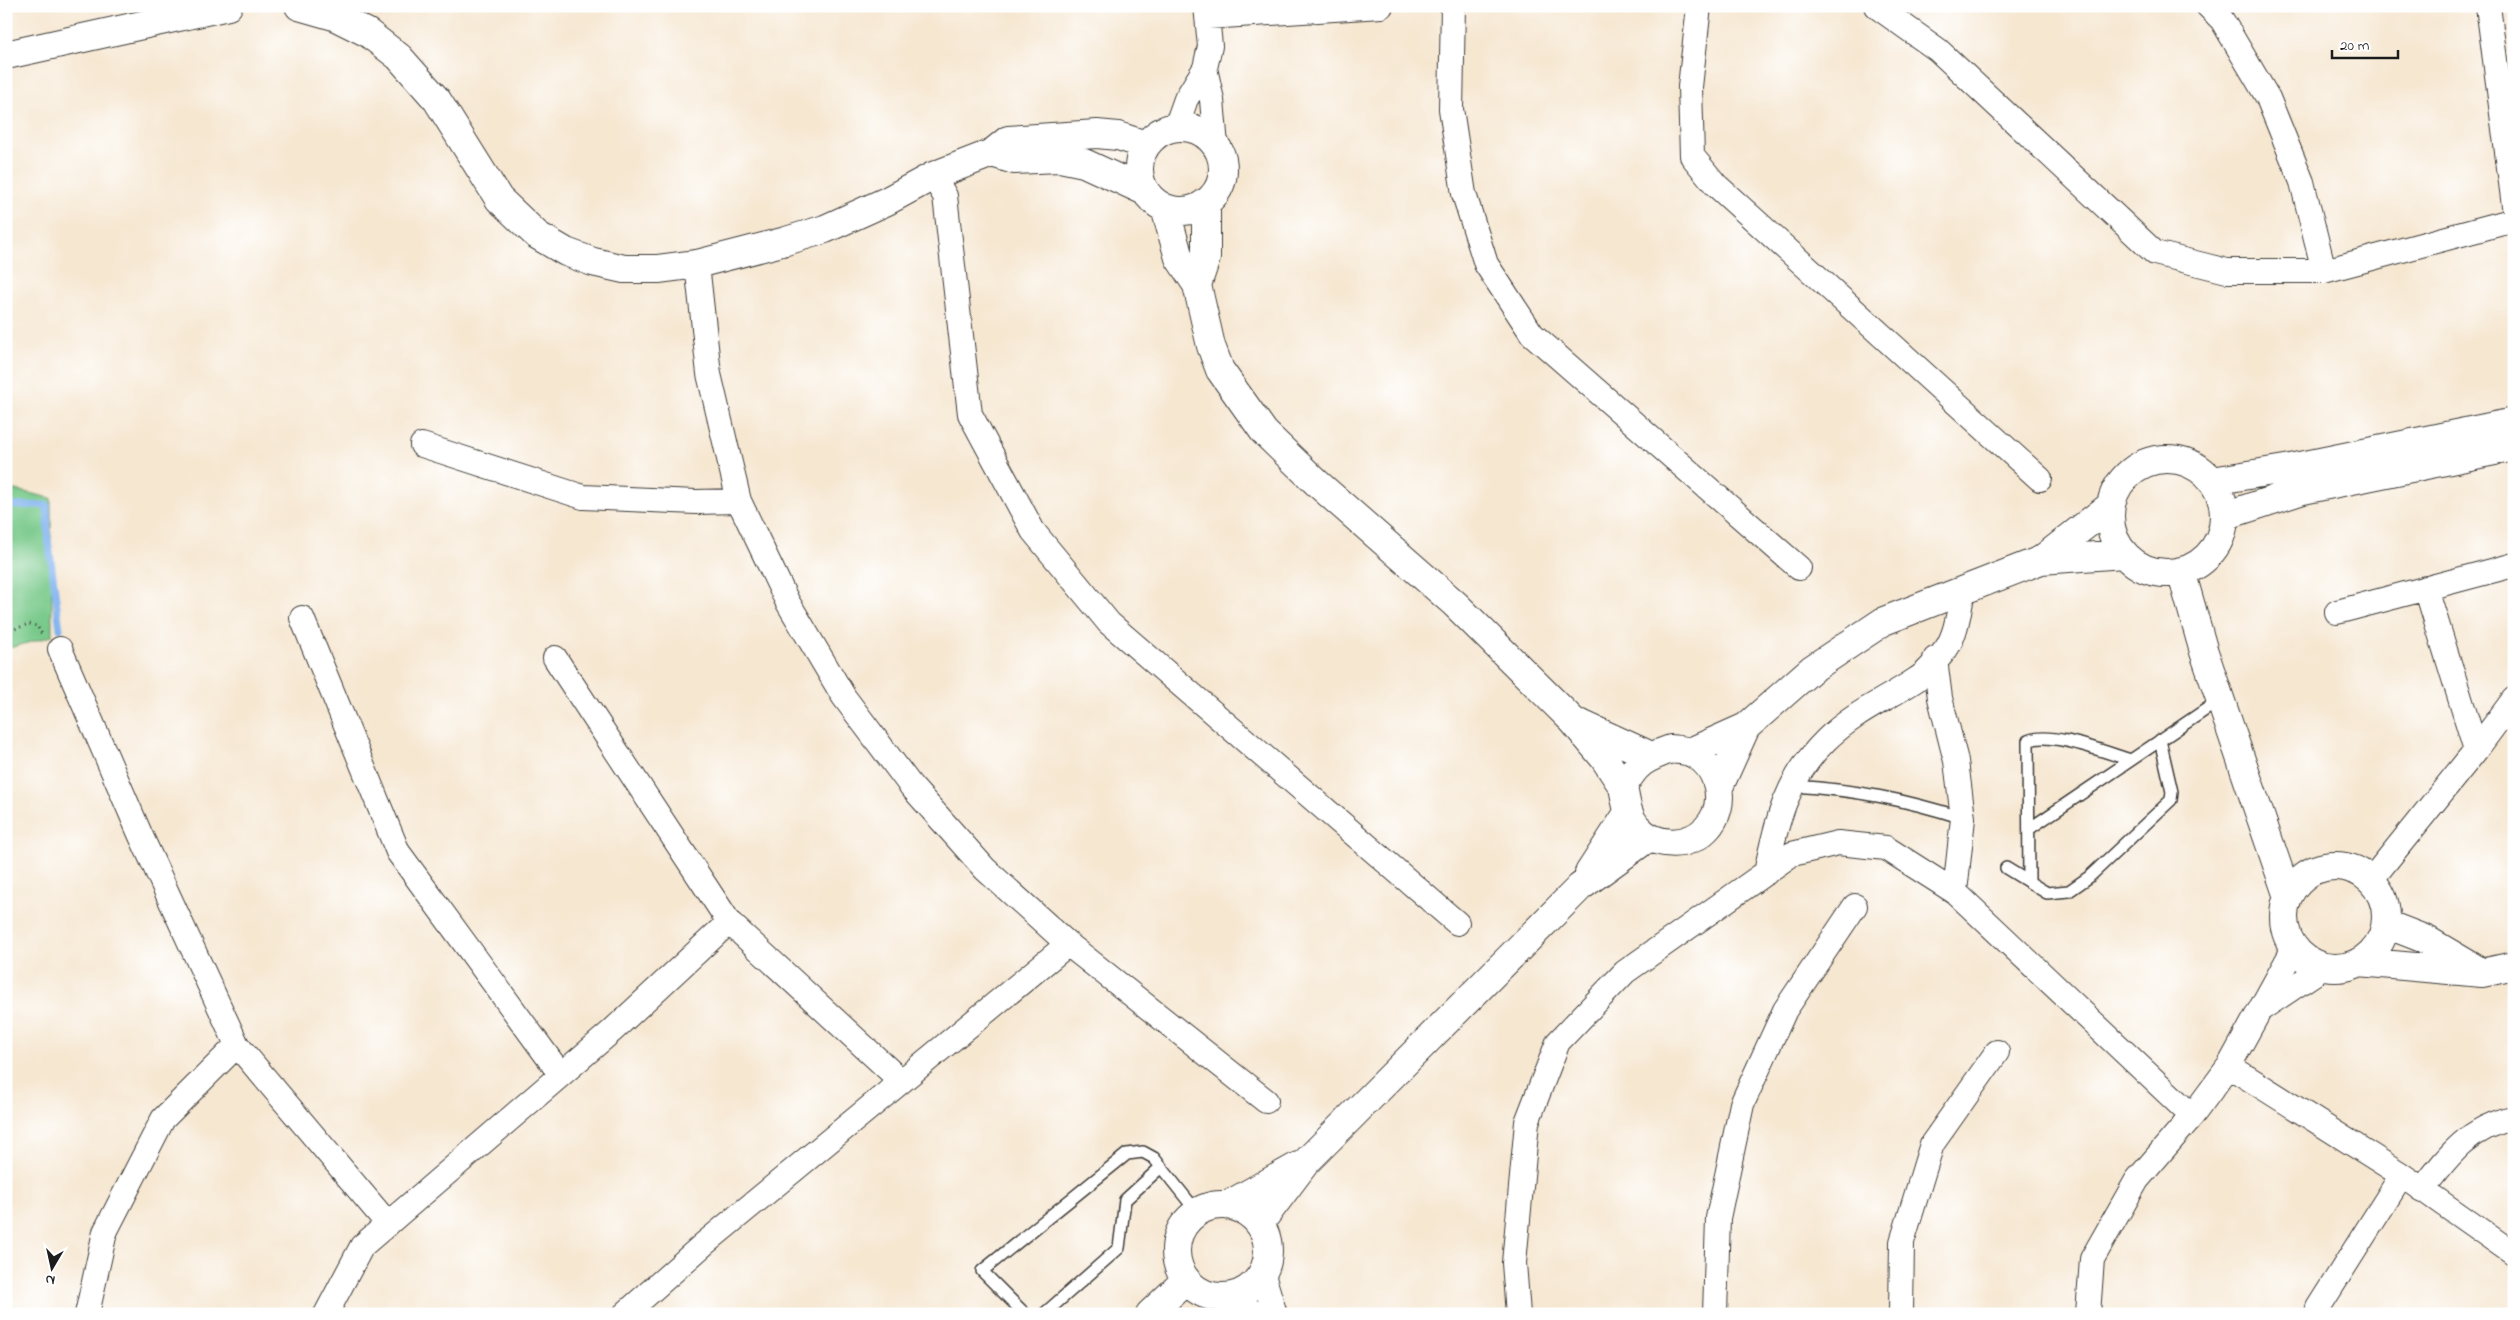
<svg xmlns="http://www.w3.org/2000/svg" width="2520" height="1320" viewBox="0 0 2520 1320" font-family="'Indie Flower',sans-serif">
  <rect width="100%" height="100%" fill="#fff"/>
  <filter id="ink" filterUnits="userSpaceOnUse"><feTurbulence type="fractalNoise" baseFrequency=".02" numOctaves="2"/><feDisplacementMap in="SourceGraphic" scale="10" xChannelSelector="R" yChannelSelector="G"/><feConvolveMatrix kernelMatrix="1 2 1 2 8 2 1 2 1" color-interpolation-filters="sRGB"/></filter>
  <filter id="wash" filterUnits="userSpaceOnUse"><feTurbulence type="fractalNoise" baseFrequency=".0096" numOctaves="4" result="noise"/><feDisplacementMap in="SourceGraphic" scale="20" xChannelSelector="R" yChannelSelector="G"/><feGaussianBlur stdDeviation="1.12" result="paint"/><feColorMatrix in="noise" values="0 0 0 0 0 0 0 0 0 0 0 0 0 0 0 0 0 1.4 0 .05"/><feComposite in="paint" operator="in"/></filter>
  <g filter="url(#wash)">
    <rect width="100%" height="100%" fill="#f6e7d1"/>
    <!-- green -->
    <path fill="#78c98a" stroke="#4a7253" d="M 6,488 L 51,498 L 52,636 L 6,649 Z"/>
    <g fill="none" stroke-linecap="round" stroke-linejoin="round">
      <!-- stream -->
      <path stroke="#81b4ee" stroke-width="7" d="M 6,506 L 47,505 L 48,538 L 60,629"/>
    </g>
  </g>
  <g filter="url(#ink)">
    <g fill="none" stroke-linecap="round" stroke-linejoin="round">
      <defs>
        <path id="service" d="M 1793,786 C 1856,790 1903,799 1963,818
          M 2029,829 L 2220,700
          M 2006,868 L 2047,893 L 2069,891 L 2089,877 L 2171,800 L 2172,792 L 2160,740
          M 2029,882 L 2028,741 C 2049,730 2107,753 2131,760
          M 1025,1314 L 982,1271 L 1127,1154 L 1143,1152 L 1154,1158 L 1197,1212
          M 1044,1314 L 1119,1248 L 1125,1200 L 1161,1167"/>
        <path id="minor" d="M 1453,6 L 1451,109 L 1464,194 L 1486,264 L 1532,334 L 1799,568
          M 1699,6 L 1690,87 L 1692,156 L 1716,185 L 2040,479
          M 1876,6 L 1938,50 L 2155,253 L 2227,271 L 2324,271 L 2514,220
          M 2208,6 L 2222,20 L 2268,98 L 2302,182 L 2324,271
          M 2488,6 L 2514,206
          M 1208,17 L 1381,6
          M 1205,68 L 1212,100 L 1216,146
          M 1176,127 L 1186,99 L 1205,68 L 1210,46 L 1206,6
          M 933,176 L 945,196 L 970,414 L 1033,531 L 1109,623 L 1457,923
          M 697,264 L 709,374 L 739,501 L 787,601 L 844,697 L 911,786 L 985,869 L 1068,944 L 1266,1101
          M 422,445 L 583,497 L 696,502 L 739,501
          M 2426,588 L 2476,750
          M 2337,612 L 2514,565
          M 302,618 L 398,852 L 561,1075
          M 60,649 L 140,834 L 237,1045 L 388,1224
          M 555,658 L 729,922 L 901,1081
          M 1935,659 L 1940,698 L 1956,761 L 1963,818 L 1955,892
          M 1766,873 C 1776,822 1787,778 1826,740 C 1853,713 1886,700 1917,679 C 1927,673 1939,658 1946,649 C 1957,633 1959,609 1963,591
          M 2371,880 L 2476,750 L 2514,699
          M 2261,1009 L 2324,967
          M 2229,1066 L 2402,1175 L 2514,1254
          M 2422,1190 C 2448,1156 2469,1127 2514,1118
          M 1263,1275 L 1275,1314
          M 1228,1297 L 1257,1314
          M 87,1314 L 105,1232 L 163,1119 L 237,1045
          M 326,1314 L 362,1246 L 612,1031 L 729,922
          M 625,1314 L 704,1244 L 1068,944
          M 1518,1314 L 1514,1263 L 1527,1122 L 1558,1042 L 1625,972 L 1792,854 L 1838,843 L 1886,848 L 1955,892 L 2192,1116
          M 1715,1314 L 1718,1218 L 1742,1104 L 1785,1010 L 1855,906
          M 1901,1314 L 1902,1242 L 1932,1144 L 1997,1052
          M 2088,1314 L 2092,1259 L 2137,1180 L 2192,1116 L 2229,1066 L 2294,948
          M 2317,1314 L 2318,1308 L 2402,1175"/>
        <path id="tertiary" d="M 299,6 L 334,16 L 368,33 L 399,57 L 437,100 L 499,199 L 537,235 L 566,252 L 593,262 L 624,269 L 658,269 L 697,264 L 786,241 L 825,229 L 887,201 L 933,176 L 992,153 L 1008,140 L 1097,134 L 1118,136 L 1146,145
          M 6,55 L 228,6
          M1139 169a42 42 0 1 1 84 0a42 42 0 1 1-84 0Z
          M 992,153 L 1014,160 L 1060,158 L 1084,163 L 1145,191
          M 1165,208 L 1179,258 L 1197,285 L 1211,346 L 1220,370 L 1264,432 L 1317,483 L 1455,604 L 1573,721 L 1604,758 L 1623,787
          M 1197,285 L 1206,258 L 1206,202
          M2110 516a57 57 0 1 1 114 0a57 57 0 1 1-114 0Z
          M 2212,481 L 2291,468 L 2514,422
          M 2224,516 L 2303,490 L 2514,447
          M 2041,560 L 2124,554
          M 2181,571 L 2204,652 L 2288,897
          M 1581,724 L 1651,756
          M 1671,749 C 1677,750 1684,750 1690,752 C 1720,764 1729,806 1706,829 C 1687,848 1654,847 1637,827 C 1627,816 1626,801 1623,787 C 1636,763 1645,758 1671,749 Z
          M 1690,752 L 1746,727 L 1812,669 L 1884,621 L 2041,560 L 2110,506
          M 1719,787 L 1746,727
          M2284 917a51 51 0 1 1 102 0a51 51 0 1 1-102 0Z
          M 1589,873 L 1628,813
          M 2386,924 L 2427,940 L 2476,969
          M 2359,962 L 2482,973 L 2514,966
          M 1228,1205 L 1298,1166
          M1176 1251a46 46 0 1 1 92 0a46 46 0 1 1-92 0Z
          M 1260,1223 L 1306,1162 L 1580,887 L 1649,837
          M 1150,1314 L 1186,1280"/>
      </defs>
      <!-- service casing -->
      <use href="#service" stroke="#3d3a37" stroke-width="14"/>
      <!-- minor casing -->
      <use href="#minor" stroke="#3d3a37" stroke-width="26"/>
      <!-- tertiary casing -->
      <use href="#tertiary" stroke="#3d3a37" stroke-width="30"/>
      <!-- path -->
      <path stroke="#3d3a37" stroke-width="3" stroke-dasharray="1 4" stroke-linecap="butt" d="M 6,554 L 6,558
        M 6,632 L 29,624 L 37,626 L 43,636"/>
      <!-- service -->
      <use href="#service" stroke="#fff" stroke-width="11"/>
      <!-- minor -->
      <use href="#minor" stroke="#fff" stroke-width="24"/>
      <!-- tertiary -->
      <use href="#tertiary" stroke="#fff" stroke-width="28"/>
    </g>
  </g>
  <!-- margin -->
  <rect width="2520" height="1320" fill="none" stroke="#fff" stroke-width="25"/>
  <!-- north arrow -->
  <g transform="translate(52 1268) rotate(189)" stroke="#ffffff" stroke-width="4" paint-order="stroke">
  <path d="M0-4L9 19L0 12L-9 19Z" fill="#1c1c1c"/>
  <text y="-8" font-size="14" font-weight="bold" text-anchor="middle" fill="#1c1c1c">N</text>
  </g>
  <!-- scale -->
  <path d="M2332 50v8h66v-8" fill="none" stroke="#1c1c1c" stroke-width="2.5"/>
  <text x="2340" y="50" font-size="15" fill="#1c1c1c" stroke="#ffffff" stroke-width="4" paint-order="stroke">20 m</text>
</svg>
